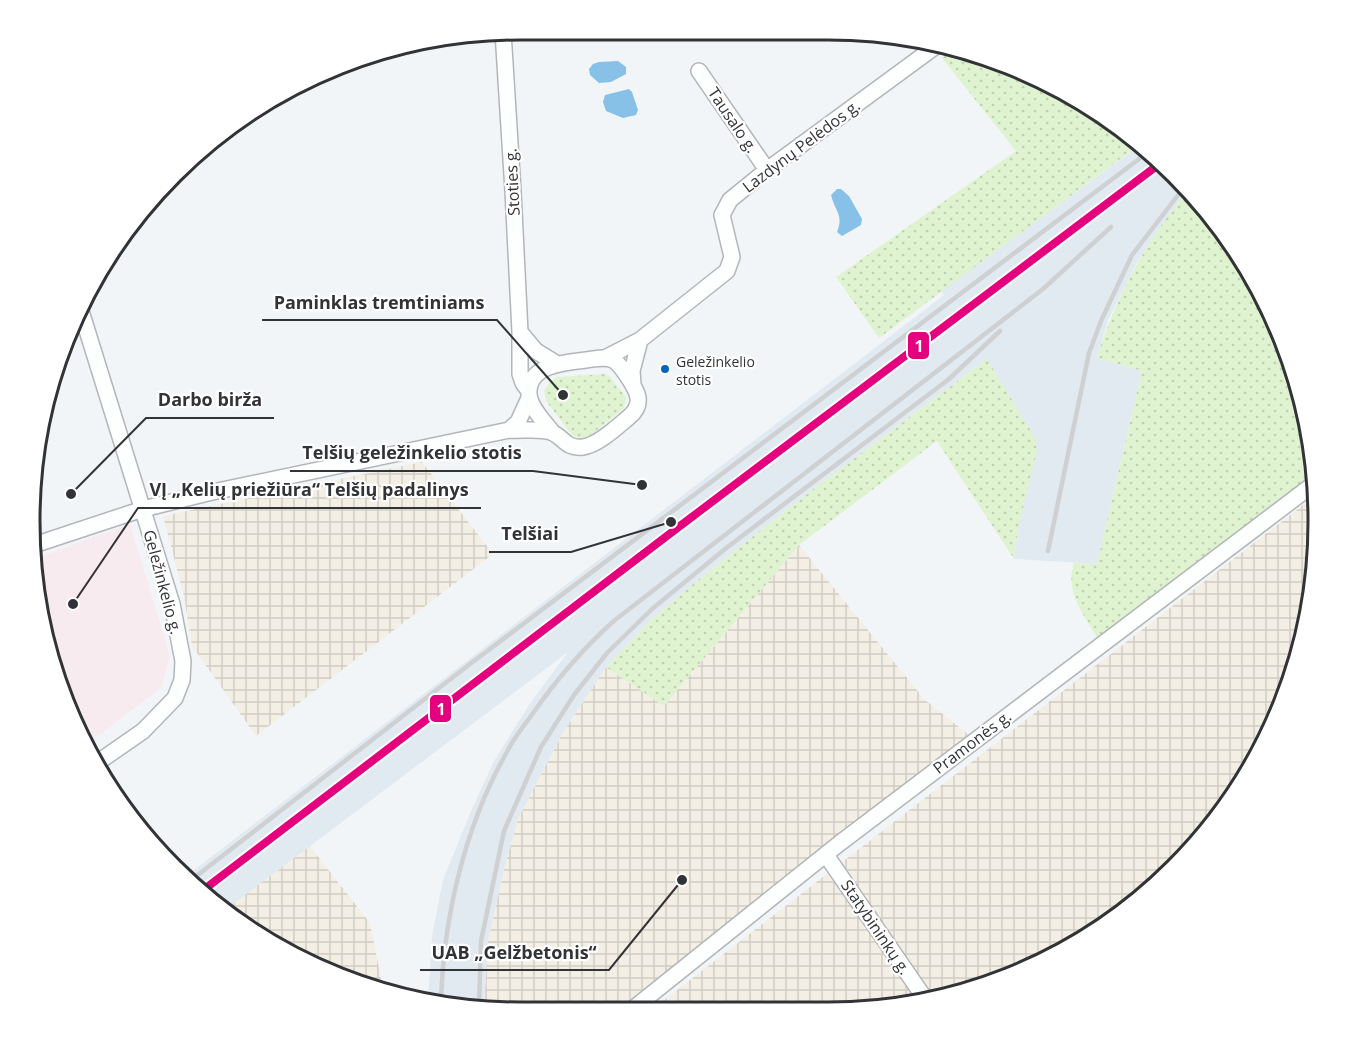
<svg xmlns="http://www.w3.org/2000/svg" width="1349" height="1042" viewBox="0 0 1349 1042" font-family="'Open Sans',sans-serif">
  <defs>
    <pattern id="industrial-grid" width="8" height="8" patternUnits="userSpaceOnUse" patternTransform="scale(1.5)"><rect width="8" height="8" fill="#f3efe4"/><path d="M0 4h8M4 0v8" fill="none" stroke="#d1cdc4"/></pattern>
    <pattern id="grass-dots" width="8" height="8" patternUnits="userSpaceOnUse" patternTransform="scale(1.5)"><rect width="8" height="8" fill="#dff3d0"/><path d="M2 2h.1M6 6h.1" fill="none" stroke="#c0d1b3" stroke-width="1.8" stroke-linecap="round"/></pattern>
  </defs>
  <rect width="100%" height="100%" fill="#f2f5f8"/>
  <!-- commercial -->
  <path fill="#f8ebef" d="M 130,524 L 170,656 L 161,688 L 93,740 L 68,699 L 66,699 L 56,678 L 36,558 Z"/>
  <!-- industrial -->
  <path fill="url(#industrial-grid)" d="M 422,462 L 493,554 L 256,736 L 192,646 L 184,596 L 163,516 Z
    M 1316,495 L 1319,521 L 1309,617 L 1281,709 L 1236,794 L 1175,868 L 1101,929 L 986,986 L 892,1008 L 654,1008 Z
    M 799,545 L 924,699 L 969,735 L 621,1008 L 484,1008 L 488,940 L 506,861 L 518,819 L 562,734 L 606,667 L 664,706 Z
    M 309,845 L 370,923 L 381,978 L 381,990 L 363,986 L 249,929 L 225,910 Z"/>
  <!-- built -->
  <path fill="#e1e9f1" d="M 1140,145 L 1185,194 L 1139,259 L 1108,320 L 1097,358 L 1142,371 L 1097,564 L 1014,559 L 1018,528 L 987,359 L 799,500 L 692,585 L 652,619 L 606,667 L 562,734 L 518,819 L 506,861 L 488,940 L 484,1008 L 457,1008 L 428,1001 L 432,936 L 443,880 L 471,811 L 494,761 L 529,705 L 568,652 L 225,910 L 185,877 L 944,295 L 941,291 Z"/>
  <!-- grass -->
  <path fill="url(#grass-dots)" d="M 953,50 L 985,56 L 1127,131 L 1139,145 L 879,338 L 836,277 L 1016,151 L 942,58 Z
    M 1185,194 L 1236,249 L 1282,333 L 1310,426 L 1314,474 L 1098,639 C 1084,616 1064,590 1074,563 L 1097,564 L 1142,371 L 1097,358 C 1115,298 1145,243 1185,194 Z
    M 987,359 L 1035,438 L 1037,451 L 1018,528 L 1014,559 L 937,441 L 799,545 L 664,706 L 606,667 L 652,619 L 692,585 L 799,500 Z
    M 605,374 L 610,377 L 626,397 L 624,408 L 592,434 L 583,438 L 577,437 L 572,435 L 546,401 L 544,391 L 550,382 L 557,377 Z"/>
  <!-- water -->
  <path fill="#88c1e7" d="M 618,61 L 626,67 L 626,74 L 611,82 L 599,83 L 590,75 L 589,69 L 593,64 L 599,62 Z
    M 629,89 L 632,92 L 638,110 L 636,115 L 623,118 L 606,111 L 603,102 L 605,95 Z
    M 837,189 L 841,189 L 849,196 L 862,219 L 861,225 L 842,236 L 837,232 C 844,214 835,212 831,195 Z"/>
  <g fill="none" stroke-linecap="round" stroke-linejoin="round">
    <defs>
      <path id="street" d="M 503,32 L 513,191 L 520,332 L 520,374 L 523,383 L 529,391
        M 699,71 L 767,170
        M 81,311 L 172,604 L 183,661 L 182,680 L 175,698 L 143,731 L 97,763
        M 520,332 L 536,351 L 557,364
        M 605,358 L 640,340 L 727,271 L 732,257 L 722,215 L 730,200 L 767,170 L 936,46
        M 633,384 L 632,371 L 640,340
        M 509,430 L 518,422 L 529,398
        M 34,545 L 143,509 L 208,493 L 509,430 C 522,431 539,428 551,432 C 564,437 565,449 583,447 C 598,445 617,427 629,417 C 646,403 636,389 626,374 C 622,369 619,363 613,360 C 605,356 595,359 586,360 C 566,362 527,365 529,394 C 530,408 545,422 553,433
        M 826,855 L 926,1000
        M 634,1008 L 840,843 L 1315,483"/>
    </defs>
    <!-- street casing -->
    <use href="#street" stroke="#b3b6b9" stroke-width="18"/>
    <!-- street -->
    <use href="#street" stroke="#fdfefe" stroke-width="15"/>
    <!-- rail -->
    <path stroke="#cfd0d1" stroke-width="4.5" d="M 1048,551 L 1089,353 L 1101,321 L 1132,255 L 1182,190
      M 190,881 L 470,664 L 1147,153
      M 441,1004 C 443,918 465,825 508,750 C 514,738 523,727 531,716 C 556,680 582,649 615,620 L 1043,289 L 1111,227
      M 479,1008 L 481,941 L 504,831 L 541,747 L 574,695 L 607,653 L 652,609 L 725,549 L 949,379 L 1000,331"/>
    <defs>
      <path id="rail-1" d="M 202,891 L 676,529 L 1158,165"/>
    </defs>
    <!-- rail-1 casing -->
    <use href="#rail-1" stroke="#fff" stroke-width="12"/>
    <!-- rail-1 -->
    <use href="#rail-1" stroke="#e5007d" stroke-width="8"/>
  </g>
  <!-- markers -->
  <circle fill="#0065bd" stroke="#fff" stroke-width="2" cx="665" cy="369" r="5"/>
  <g text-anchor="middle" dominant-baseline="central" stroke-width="4.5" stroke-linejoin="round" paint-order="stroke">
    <!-- bus labels -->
    <g font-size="14" fill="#313336" stroke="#fff" text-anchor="start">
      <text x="676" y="361">Geležinkelio<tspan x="676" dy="18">stotis</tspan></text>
    </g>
    <!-- street labels -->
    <g font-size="16" fill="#313336" stroke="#fff">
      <text transform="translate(733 120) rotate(56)">Tausalo g.</text>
      <text transform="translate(801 146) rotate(-37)">Lazdynų Pelėdos g.</text>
      <text transform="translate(512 182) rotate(-93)">Stoties g.</text>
      <text transform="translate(163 582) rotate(75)">Geležinkelio g.</text>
      <text transform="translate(972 742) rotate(-37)">Pramonės g.</text>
      <text transform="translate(876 927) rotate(56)">Statybininkų g.</text>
    </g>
  </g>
  <!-- crop -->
  <path d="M0 0H1349V1042H0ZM520 40H828A480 480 0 0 1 1308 520V522A480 480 0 0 1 828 1002H520A480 480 0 0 1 40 522V520A480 480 0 0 1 520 40Z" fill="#fff" fill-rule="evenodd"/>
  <path fill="none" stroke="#313336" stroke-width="3" d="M520 40H828A480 480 0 0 1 1308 520V522A480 480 0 0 1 828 1002H520A480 480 0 0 1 40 522V520A480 480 0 0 1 520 40Z"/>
  <!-- callouts -->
  <path fill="none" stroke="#313336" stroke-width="2" d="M563 395L497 320H262M71 494L146 418H274M642 485L533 471H290M73 604L138 508H481M671 522L571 552H489M682 880L609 970H420"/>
  <g fill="#313336" stroke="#fff" stroke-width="2">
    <circle cx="563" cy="395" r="6"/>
    <circle cx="71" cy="494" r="6"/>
    <circle cx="642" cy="485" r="6"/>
    <circle cx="73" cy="604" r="6"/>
    <circle cx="671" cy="522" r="6"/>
    <circle cx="682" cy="880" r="6"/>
  </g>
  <g font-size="18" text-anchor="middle" font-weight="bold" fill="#313336" stroke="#fff" stroke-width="4.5" stroke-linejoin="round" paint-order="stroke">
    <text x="379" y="309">Paminklas tremtiniams</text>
    <text x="210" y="406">Darbo birža</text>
    <text x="412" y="459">Telšių geležinkelio stotis</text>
    <text x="309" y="496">VĮ „Kelių priežiūra“ Telšių padalinys</text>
    <text x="530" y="540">Telšiai</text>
    <text x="514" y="959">UAB „Gelžbetonis“</text>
  </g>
  <g stroke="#fff" stroke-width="2">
    <rect x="907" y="331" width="23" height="29" rx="6" fill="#e5007d"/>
    <rect x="429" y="694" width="23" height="29" rx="6" fill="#e5007d"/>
  </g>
  <g font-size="16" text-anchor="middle" font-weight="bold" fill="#fff">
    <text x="919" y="352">1</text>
    <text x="441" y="715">1</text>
  </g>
</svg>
